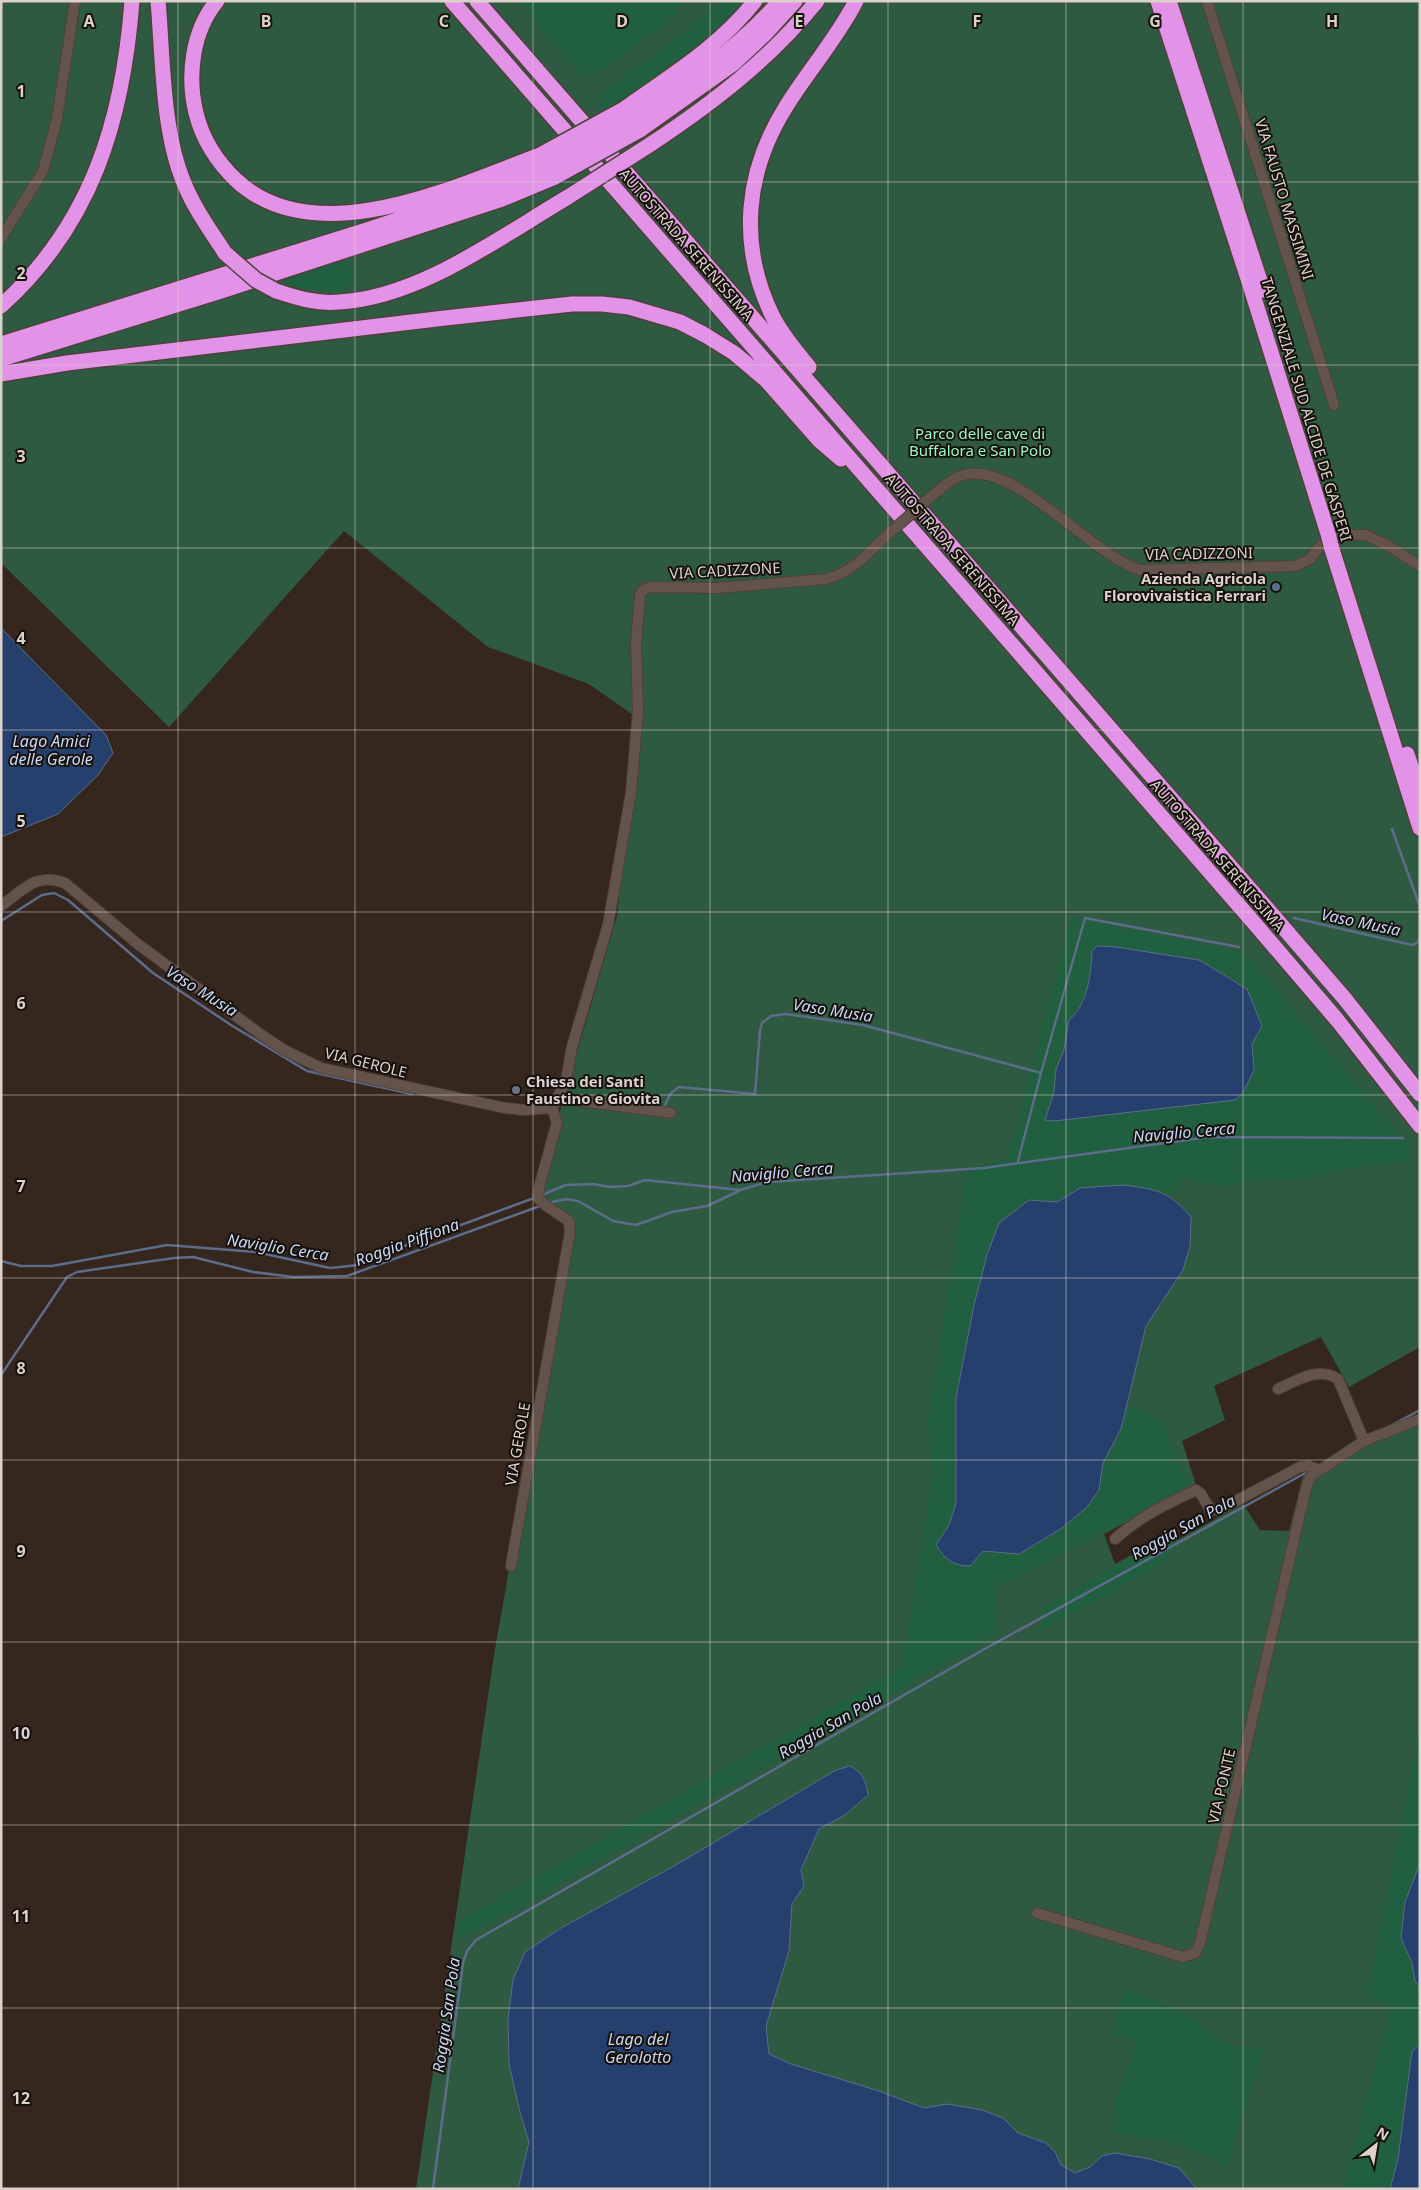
<svg xmlns="http://www.w3.org/2000/svg" width="1421" height="2190" viewBox="0 0 1421 2190" font-family="'Noto Sans',sans-serif">
  <rect width="100%" height="100%" fill="#35261e"/>
  <!-- green -->
  <path fill="#2f5a42" d="M 1,1 L 1420,1 L 1420,1347 L 1349,1387 L 1321,1337 L 1214,1386 L 1225,1420 L 1182,1441 L 1196,1485 L 1104,1534 L 1115,1564 L 1170,1534 L 1179,1539 L 1243,1504 L 1260,1530 L 1289,1531 L 1303,1476 L 1359,1440 L 1420,1416 L 1420,2189 L 416,2189 L 494,1655 L 551,1331 L 567,1219 L 540,1201 L 559,1114 L 617,916 L 636,717 L 589,684 L 488,647 L 344,531 L 169,727 L 1,563 Z"/>
  <!-- forest -->
  <path fill="#205f40" fill-rule="evenodd" d="M 520,1 L 678,1 L 675,15 L 667,23 L 594,75 L 581,73 L 537,26 Z
    M 723,1 L 747,1 C 710,49 651,80 601,112 L 596,96 L 678,37 Z
    M 345,256 L 354,278 L 341,294 L 300,288 L 276,279 Z
    M 1071,918 L 1244,952 L 1408,1145 L 1409,1162 L 1374,1164 L 1298,1180 L 1241,1182 L 1217,1187 L 1183,1178 L 1171,1198 L 1156,1189 L 1080,1188 L 1057,1202 L 1029,1200 L 1000,1223 L 987,1255 L 974,1305 L 956,1398 L 956,1503 L 949,1525 L 936,1545 L 1019,1554 L 1037,1542 L 1099,1490 L 1103,1463 L 1121,1429 L 1127,1405 L 1162,1421 L 1188,1487 L 1137,1515 L 997,1586 L 994,1613 L 998,1633 L 457,1941 L 460,1920 L 902,1667 L 933,1474 L 928,1420 L 967,1169 L 1008,1159 ZM 1092,951 L 1199,960 L 1247,989 L 1254,1070 L 1235,1100 L 1054,1121 L 1046,1120 L 1054,1092 L 1056,1069 L 1064,1050 L 1069,1020 C 1088,1005 1091,973 1092,951 Z
    M 1168,1536 L 1178,1543 L 1165,1562 L 1040,1632 L 1045,1606 Z
    M 1420,1732 L 1420,1863 L 1405,1902 L 1401,1938 L 1412,1963 L 1415,1981 L 1420,1987 L 1420,2044 L 1412,2051 L 1398,2159 L 1390,2189 L 1343,2189 L 1390,2009 L 1387,2003 L 1370,1999 L 1368,1991 Z
    M 1126,1989 L 1190,2016 L 1219,2040 L 1232,2046 L 1263,2048 L 1226,2169 L 1196,2151 L 1170,2143 L 1113,2131 L 1116,2099 L 1137,2042 L 1112,2034 L 1119,2004 Z"/>
  <!-- water -->
  <path fill="#25406c" stroke="#5c6c89" d="M 1,628 L 106,735 L 113,753 L 98,775 L 58,814 L 1,837 Z
    M 1097,946 L 1116,947 L 1199,960 L 1247,989 L 1262,1026 L 1252,1044 L 1254,1070 L 1243,1093 L 1235,1100 L 1054,1121 L 1045,1120 L 1054,1092 L 1056,1069 L 1064,1050 L 1069,1020 C 1088,1005 1091,973 1092,951 Z
    M 1123,1185 C 1156,1189 1169,1191 1191,1217 L 1190,1246 L 1183,1270 L 1146,1326 L 1121,1429 L 1103,1463 L 1099,1490 L 1087,1507 L 1062,1528 L 1019,1554 L 983,1551 L 970,1566 C 953,1566 945,1559 936,1545 L 949,1525 L 956,1503 L 956,1398 L 974,1305 L 987,1255 L 999,1223 L 1029,1200 L 1057,1202 L 1080,1188 Z
    M 850,1766 C 863,1773 866,1781 868,1795 L 845,1815 L 819,1829 L 801,1870 L 804,1886 L 792,1904 L 789,1951 L 766,2026 L 769,2054 L 791,2064 L 879,2091 L 924,2108 L 947,2104 L 982,2110 L 1003,2118 L 1018,2133 L 1046,2143 L 1055,2152 L 1061,2165 L 1075,2173 L 1090,2167 L 1102,2156 L 1115,2153 L 1150,2159 L 1179,2168 L 1197,2189 L 518,2189 L 529,2142 L 520,2112 L 509,2064 L 508,2019 L 513,1980 L 525,1952 L 561,1928 L 676,1865 L 836,1770 Z
    M 1420,1863 L 1420,1987 L 1415,1981 L 1412,1963 L 1401,1938 L 1405,1902 Z
    M 1420,2044 L 1420,2189 L 1390,2189 L 1398,2159 L 1412,2051 Z"/>
  <g fill="none" stroke-linecap="round" stroke-linejoin="round">
    <!-- stream -->
    <path stroke="#5c6c89" stroke-width="2.5" d="M 1392,829 L 1420,907
      M 1294,918 L 1412,945 L 1417,943 L 1420,937
      M 1,921 L 42,895 L 54,893 L 68,900 L 153,973 L 231,1025 L 307,1071 L 412,1094
      M 663,1109 L 671,1093 L 679,1087 L 755,1094 L 760,1030 L 762,1023 L 771,1016 L 786,1014 L 863,1025 L 1041,1073 L 1085,918 L 1239,947
      M 1018,1161 L 1041,1073
      M 542,1195 L 566,1185 L 593,1184 L 610,1187 L 628,1186 L 645,1180 L 740,1190 L 768,1182 L 984,1168 L 1209,1137 L 1403,1138
      M 548,1203 L 566,1199 L 578,1201 L 613,1221 L 636,1225 L 672,1212 L 707,1206 L 739,1191
      M 1,1261 L 21,1266 L 52,1266 L 167,1245 L 256,1252 L 330,1268 L 358,1265 L 385,1253 L 534,1198
      M 1,1375 L 67,1277 L 77,1272 L 174,1258 L 193,1257 L 253,1272 L 294,1277 L 347,1276 L 540,1206
      M 1390,1426 L 1420,1410
      M 433,2189 L 463,1963 L 467,1951 L 476,1940 L 981,1651 L 1309,1471"/>
    <defs>
      <path id="street" d="M 1207,1 L 1334,405
        M 1,238 L 43,171 L 57,119 L 75,1
        M 934,494 C 943,487 952,478 963,475 C 1015,461 1090,554 1140,570 L 1295,566 L 1310,559 L 1321,545 L 1347,535 L 1366,535 L 1387,545 L 1420,566
        M 1,906 C 23,890 36,872 65,883 L 139,945 L 263,1036 L 284,1050 L 321,1068 L 505,1108 L 524,1110 L 552,1108 L 566,1081 L 572,1047 L 608,925 L 631,793 L 638,711 L 636,643 L 640,594 L 644,589 L 652,587 L 717,588 L 826,579 C 853,572 866,555 886,536
        M 558,1098 L 671,1113
        M 1278,1389 C 1298,1380 1318,1366 1338,1379 L 1364,1441
        M 1115,1539 C 1139,1517 1166,1504 1196,1490 L 1201,1494 L 1210,1509 L 1219,1510 L 1300,1467 L 1308,1466 L 1320,1470
        M 511,1566 L 570,1232 L 569,1221 L 545,1205 L 538,1198 L 539,1188 L 557,1122 L 552,1108
        M 1037,1913 L 1183,1957 L 1195,1953 L 1200,1943 L 1307,1484 L 1311,1476 L 1364,1441 L 1420,1419"/>
      <path id="highway" d="M 158,1 C 163,57 162,131 184,183 C 194,208 210,230 225,253
        M 217,1 C 192,31 187,76 196,113 C 202,138 217,162 236,180 C 315,254 454,187 540,155
        M 452,1 L 1255,924 L 1338,1021 L 1420,1126
        M 477,1 L 1270,912 L 1345,999 L 1420,1094
        M 1158,1 L 1249,282 L 1329,537
        M 1169,1 L 1263,290
        M 624,109 C 670,76 720,46 755,1
        M 632,119 C 686,85 737,49 780,1
        M 640,130 L 733,64 L 766,33 L 795,1
        M 651,144 C 713,103 770,59 817,1
        M 276,291 C 297,298 317,304 339,302 C 419,298 500,237 568,197
        M 1,306 C 92,224 123,120 132,1
        M 1,344 L 367,230 L 497,187 L 547,166
        M 1,359 L 221,291 L 502,199 L 555,177
        M 809,367 C 796,351 781,334 772,315 C 738,244 745,171 787,105 C 809,70 837,38 856,1
        M 1,374 L 67,363 L 445,318 L 572,304 L 602,304 L 629,307 L 680,322 L 705,335 L 734,353 L 766,380 L 819,440 L 841,459
        M 1331,546 L 1420,828
        M 1407,754 L 1420,793"/>
    </defs>
    <!-- street casing -->
    <use href="#street" stroke="#4e413a" stroke-width="12"/>
    <!-- highway casing -->
    <use href="#highway" stroke="#4e413a" stroke-width="18"/>
    <!-- street -->
    <use href="#street" stroke="#64534a" stroke-width="10"/>
    <!-- highway -->
    <use href="#highway" stroke="#e293e8" stroke-width="15"/>
    <defs>
      <path id="street-bridge" d="M 886,536 L 934,494"/>
      <path id="highway-bridge" d="M 540,155 L 624,109
        M 547,166 L 632,119
        M 555,177 L 640,130
        M 568,197 L 651,144
        M 225,253 L 256,280 L 276,291
        M 1329,537 L 1331,546"/>
    </defs>
    <!-- street-bridge casing -->
    <use href="#street-bridge" stroke="#4e413a" stroke-width="12" stroke-linecap="butt"/>
    <!-- highway-bridge casing -->
    <use href="#highway-bridge" stroke="#4e413a" stroke-width="18" stroke-linecap="butt"/>
    <!-- street-bridge -->
    <use href="#street-bridge" stroke="#64534a" stroke-width="10"/>
    <!-- highway-bridge -->
    <use href="#highway-bridge" stroke="#e293e8" stroke-width="15"/>
  </g>
  <!-- grid -->
  <path fill="none" stroke="#dcd1cc" stroke-width="1" stroke-opacity="0.55" d="M 178,1 L 178,2189M 355,1 L 355,2189M 533,1 L 533,2189M 710,1 L 710,2189M 888,1 L 888,2189M 1066,1 L 1066,2189M 1243,1 L 1243,2189M 1,182 L 1420,182M 1,365 L 1420,365M 1,548 L 1420,548M 1,730 L 1420,730M 1,912 L 1420,912M 1,1095 L 1420,1095M 1,1278 L 1420,1278M 1,1460 L 1420,1460M 1,1642 L 1420,1642M 1,1825 L 1420,1825M 1,2008 L 1420,2008"/>
  <!-- markers -->
  <circle fill="#5c6f8a" stroke="#17110d" stroke-width="2" cx="1276" cy="587" r="5"/>
  <circle fill="#6b7280" stroke="#17110d" stroke-width="2" cx="516" cy="1090" r="5"/>
  <g text-anchor="middle" dominant-baseline="central" stroke-width="4" stroke-linejoin="round" paint-order="stroke">
    <!-- street labels -->
    <g font-size="15" fill="#dcd1cc" stroke="#17110d">
      <text transform="translate(1285 199) rotate(73)">VIA FAUSTO MASSIMINI</text>
      <text transform="translate(687 244) rotate(49)">AUTOSTRADA SERENISSIMA</text>
      <text transform="translate(1307 409) rotate(73)">TANGENZIALE SUD ALCIDE DE GASPERI</text>
      <text transform="translate(953 549) rotate(49)">AUTOSTRADA SERENISSIMA</text>
      <text transform="translate(1199 553) rotate(-1)">VIA CADIZZONI</text>
      <text transform="translate(725 570) rotate(-3)">VIA CADIZZONE</text>
      <text transform="translate(1218 855) rotate(49)">AUTOSTRADA SERENISSIMA</text>
      <text transform="translate(366 1062) rotate(14)">VIA GEROLE</text>
      <text transform="translate(517 1444) rotate(-80)">VIA GEROLE</text>
      <text transform="translate(1221 1786) rotate(-77)">VIA PONTE</text>
    </g>
    <!-- park labels -->
    <g font-size="15" fill="#9df7c4" stroke="#17110d">
      <text x="980" y="433">Parco delle cave di<tspan x="980" dy="17">Buffalora e San Polo</tspan></text>
    </g>
    <!-- poi labels -->
    <g font-size="15" font-weight="bold" fill="#dcd1cc" stroke="#17110d" text-anchor="end">
      <text x="1266" y="578">Azienda Agricola<tspan x="1266" dy="17">Florovivaistica Ferrari</tspan></text>
      <text x="526" y="1081" text-anchor="start">Chiesa dei Santi<tspan x="526" dy="17">Faustino e Giovita</tspan></text>
    </g>
    <!-- water labels -->
    <g font-size="16" font-style="italic" fill="#c8d9f7" stroke="#17110d">
      <text x="51" y="741">Lago Amici<tspan x="51" dy="18">delle Gerole</tspan></text>
      <text transform="translate(1361 922) rotate(12)">Vaso Musia</text>
      <text transform="translate(202 991) rotate(32)">Vaso Musia</text>
      <text transform="translate(833 1010) rotate(9)">Vaso Musia</text>
      <text transform="translate(1184 1132) rotate(-5)">Naviglio Cerca</text>
      <text transform="translate(782 1172) rotate(-5)">Naviglio Cerca</text>
      <text transform="translate(407 1242) rotate(-20)">Roggia Piffiona</text>
      <text transform="translate(278 1247) rotate(9)">Naviglio Cerca</text>
      <text transform="translate(1183 1527) rotate(-29)">Roggia San Pola</text>
      <text transform="translate(830 1725) rotate(-30)">Roggia San Pola</text>
      <text transform="translate(446 2015) rotate(-82)">Roggia San Pola</text>
      <text x="638" y="2039">Lago del<tspan x="638" dy="18">Gerolotto</tspan></text>
    </g>
  </g>
  <g font-size="16" text-anchor="middle" font-weight="bold" fill="#dcd1cc" stroke="#17110d" stroke-width="4" stroke-linejoin="round" paint-order="stroke">
    <text x="89" y="27">A</text>
    <text x="266" y="27">B</text>
    <text x="444" y="27">C</text>
    <text x="622" y="27">D</text>
    <text x="799" y="27">E</text>
    <text x="977" y="27">F</text>
    <text x="1155" y="27">G</text>
    <text x="1332" y="27">H</text>
    <text x="21" y="97">1</text>
    <text x="21" y="279">2</text>
    <text x="21" y="462">3</text>
    <text x="21" y="644">4</text>
    <text x="21" y="827">5</text>
    <text x="21" y="1009">6</text>
    <text x="21" y="1192">7</text>
    <text x="21" y="1374">8</text>
    <text x="21" y="1557">9</text>
    <text x="21" y="1739">10</text>
    <text x="21" y="1922">11</text>
    <text x="21" y="2104">12</text>
  </g>
  <!-- border -->
  <rect width="1421" height="2190" fill="none" stroke="#dcd1cc" stroke-width="5"/>
  <!-- north arrow -->
  <g transform="translate(1376 2145) rotate(31)" stroke="#17110d" stroke-width="4" paint-order="stroke">
  <path d="M0-4L9 19L0 12L-9 19Z" fill="#dcd1cc"/>
  <text y="-8" font-size="14" font-weight="bold" text-anchor="middle" fill="#dcd1cc">N</text>
  </g>
</svg>
